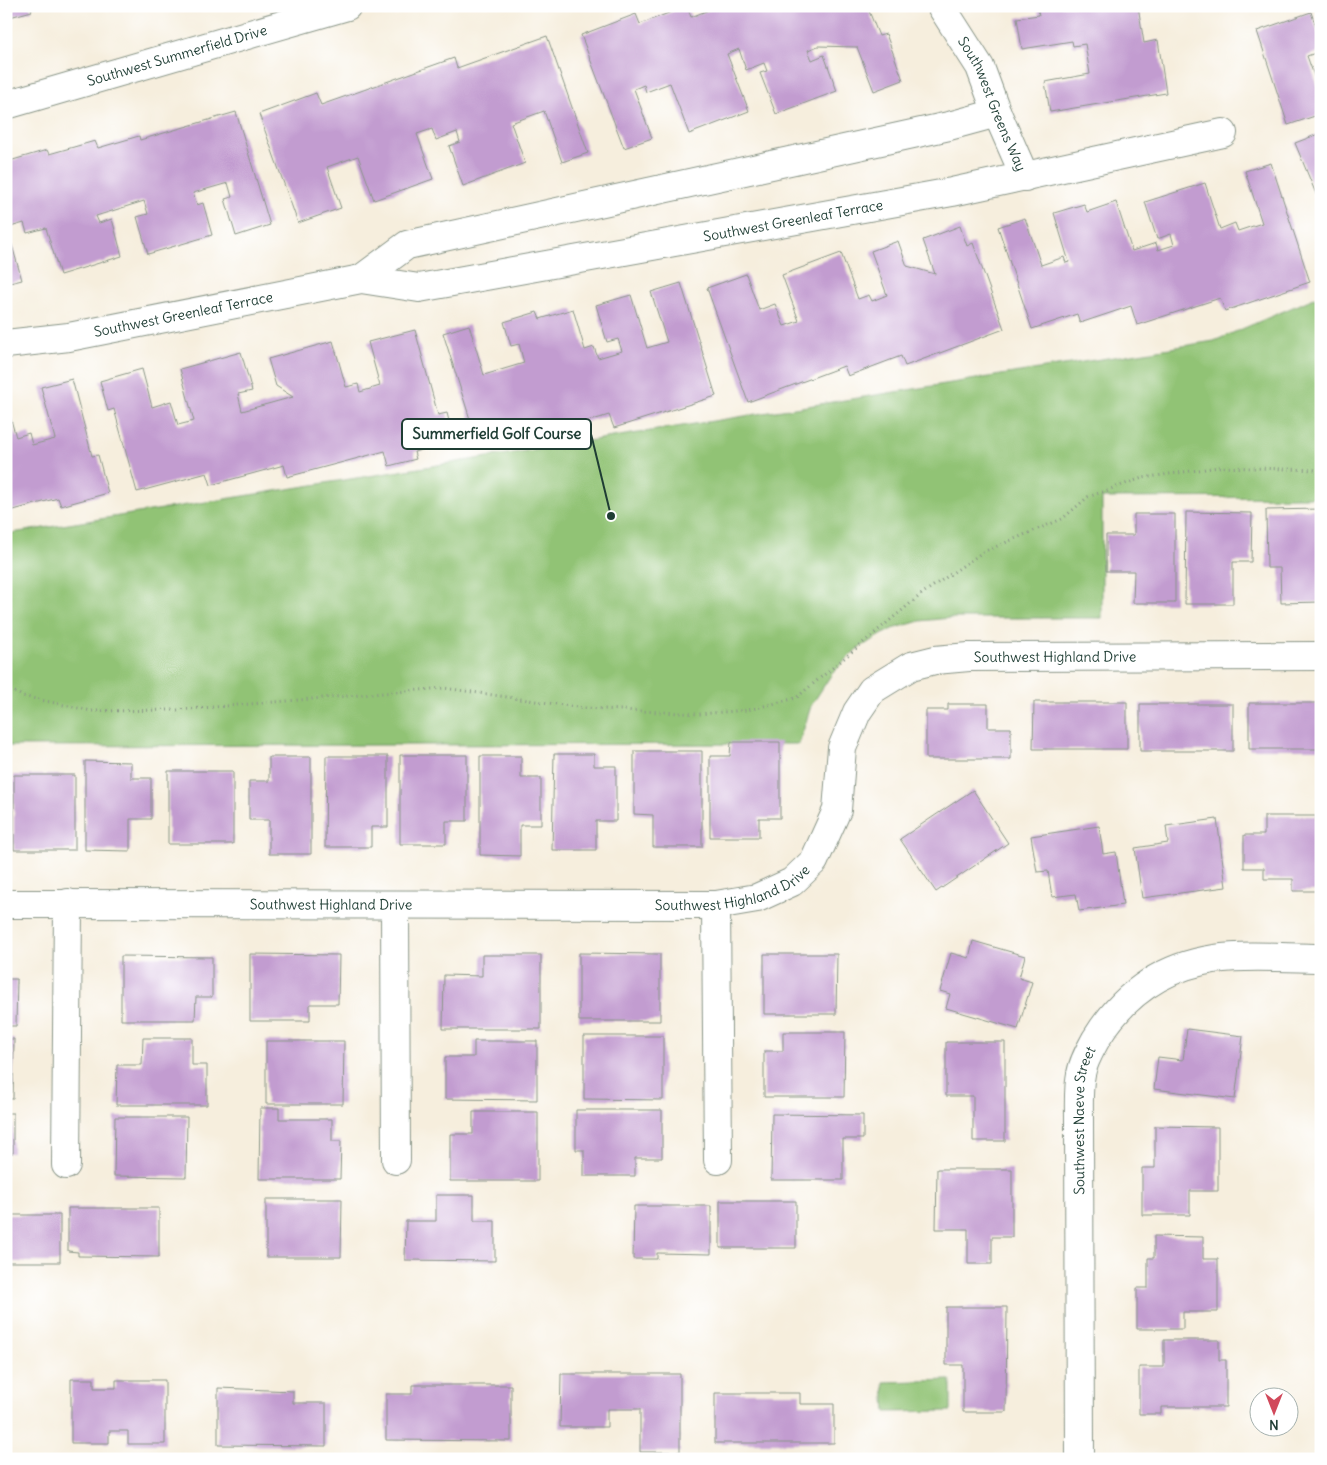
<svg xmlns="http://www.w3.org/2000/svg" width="1327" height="1465" viewBox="0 0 1327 1465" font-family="Delius,sans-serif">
  <rect width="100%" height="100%" fill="#fff"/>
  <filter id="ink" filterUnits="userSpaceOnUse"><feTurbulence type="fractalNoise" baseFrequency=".02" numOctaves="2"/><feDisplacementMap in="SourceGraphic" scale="10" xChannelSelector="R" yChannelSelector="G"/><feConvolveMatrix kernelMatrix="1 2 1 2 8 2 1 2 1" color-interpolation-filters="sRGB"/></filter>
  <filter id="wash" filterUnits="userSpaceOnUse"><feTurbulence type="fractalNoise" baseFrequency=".0096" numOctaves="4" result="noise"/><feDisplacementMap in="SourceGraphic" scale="20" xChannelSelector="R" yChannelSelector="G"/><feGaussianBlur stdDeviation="1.12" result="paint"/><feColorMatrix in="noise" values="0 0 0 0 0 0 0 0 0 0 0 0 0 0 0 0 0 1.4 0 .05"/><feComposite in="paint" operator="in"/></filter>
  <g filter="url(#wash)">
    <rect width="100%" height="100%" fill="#f6eedd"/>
    <!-- green -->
    <path fill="#91c374" stroke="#588054" d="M 1321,295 L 1321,497 L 1102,498 L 1102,618 L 950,618 L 920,621 L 892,629 L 857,649 L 831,675 L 811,706 L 799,744 L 6,746 L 6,534 L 1214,341 Z
      M 951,1380 L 951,1411 L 886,1412 L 884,1382 Z"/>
    <g id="blocks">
      <!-- building -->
      <path fill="#c29cd0" d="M 6,6 L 30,6 L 32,11 L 6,18 Z
        M 687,6 L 691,17 L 719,6 L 867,6 L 879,36 L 886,34 L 903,80 L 874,91 L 857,47 L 818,46 L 808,50 L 812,60 L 824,55 L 837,91 L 776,114 L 760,73 L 767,71 L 764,63 L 746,70 L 739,49 L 727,54 L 749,111 L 689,134 L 670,83 L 646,92 L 644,85 L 634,89 L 652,138 L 624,148 L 581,35 L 636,14 L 640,24 Z
        M 1037,6 L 1138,6 L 1144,43 L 1158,40 L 1166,93 L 1050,112 L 1045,82 L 1090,74 L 1085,44 L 1073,46 L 1072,41 L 1022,49 L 1017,18 L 1039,15 Z
        M 1311,12 L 1321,42 L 1321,51 L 1307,56 L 1321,95 L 1321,114 L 1288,125 L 1257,31 Z
        M 547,36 L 588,153 L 562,162 L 544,111 L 511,123 L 525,163 L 463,186 L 449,146 L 460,142 L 457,132 L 436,140 L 432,129 L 417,134 L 433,179 L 374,200 L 358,156 L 327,167 L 341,208 L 298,223 L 259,114 L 316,93 L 321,105 L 454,58 L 457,68 Z
        M 236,112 L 270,225 L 236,236 L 225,199 L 232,197 L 228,183 L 193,193 L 197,205 L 203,203 L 212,235 L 148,254 L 137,217 L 148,214 L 144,201 L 96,216 L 99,223 L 112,219 L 122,256 L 60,275 L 46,228 L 27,233 L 24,223 L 7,228 L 22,280 L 6,284 L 6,162 L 47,150 L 49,154 L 95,141 L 98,148 L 139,136 L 140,140 Z
        M 1321,133 L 1321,206 L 1295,143 Z
        M 1271,163 L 1310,282 L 1225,311 L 1220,298 L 1137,325 L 1131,306 L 1080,323 L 1077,314 L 1032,329 L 998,227 L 1025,218 L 1041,265 L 1064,257 L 1066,263 L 1069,262 L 1054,213 L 1084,204 L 1087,212 L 1116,202 L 1132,251 L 1156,243 L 1158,250 L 1174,245 L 1171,234 L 1157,239 L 1145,202 L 1205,183 L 1220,229 L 1235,223 L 1238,231 L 1262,223 L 1245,171 Z
        M 960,226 L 967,246 L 973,243 L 1004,329 L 905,366 L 901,356 L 848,376 L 844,366 L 748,402 L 707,288 L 746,274 L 759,310 L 775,304 L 784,326 L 799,321 L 782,275 L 841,253 L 858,299 L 869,295 L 872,301 L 887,295 L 871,251 L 898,241 L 907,266 L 935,274 L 923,240 Z
        M 681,283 L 716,396 L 614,428 L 609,415 L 527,440 L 525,433 L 479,448 L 443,333 L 469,325 L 484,375 L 524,363 L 519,344 L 511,346 L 504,322 L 537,312 L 540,319 L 573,309 L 585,350 L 594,347 L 598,358 L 622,351 L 618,339 L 607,342 L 596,305 L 631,295 L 647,348 L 667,342 L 651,292 Z
        M 415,330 L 438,415 L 447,413 L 454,441 L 414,452 L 416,459 L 389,466 L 385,451 L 287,477 L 284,465 L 211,485 L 207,473 L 137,492 L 114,409 L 108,411 L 100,381 L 142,369 L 152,407 L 171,401 L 178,425 L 194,421 L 180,369 L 241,352 L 252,391 L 238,394 L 242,411 L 293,397 L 276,386 L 268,359 L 333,341 L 346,387 L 358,384 L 360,392 L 380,386 L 368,342 Z
        M 72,379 L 92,456 L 98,455 L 108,493 L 61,506 L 58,498 L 6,512 L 6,403 L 16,437 L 29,433 L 32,445 L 55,439 L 41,387 Z
        M 1321,509 L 1321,602 L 1281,603 L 1280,568 L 1267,568 L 1266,510 Z
        M 1186,512 L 1252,513 L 1251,562 L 1233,562 L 1233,604 L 1185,604 Z
        M 1134,514 L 1175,514 L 1175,603 L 1133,603 L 1134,571 L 1106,571 L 1106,535 L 1134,535 Z
        M 1034,702 L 1127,702 L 1127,749 L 1033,749 Z
        M 1249,703 L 1321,703 L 1321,749 L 1249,749 Z
        M 948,704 L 988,704 L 988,728 L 1011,728 L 1011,759 L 926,759 L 926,710 L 948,710 Z
        M 1140,704 L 1233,704 L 1233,751 L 1140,751 Z
        M 731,742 L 780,742 L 780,818 L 759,818 L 759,837 L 710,837 L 710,756 L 730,756 Z
        M 634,751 L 702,751 L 702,847 L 653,847 L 653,815 L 634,814 Z
        M 554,754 L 594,754 L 594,766 L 616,766 L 616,821 L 596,821 L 596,850 L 552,850 Z
        M 400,755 L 467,755 L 467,821 L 446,821 L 446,844 L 400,844 Z
        M 326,756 L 388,756 L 388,827 L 371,827 L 371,847 L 325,847 Z
        M 480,756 L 521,756 L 521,778 L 541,778 L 541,825 L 520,825 L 520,856 L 480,855 Z
        M 269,757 L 311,757 L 311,854 L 269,854 L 269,820 L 249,820 L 249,781 L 269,781 Z
        M 85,761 L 131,762 L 131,778 L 151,778 L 151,819 L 130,819 L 130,851 L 85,850 Z
        M 168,771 L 233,771 L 233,844 L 168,844 Z
        M 14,775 L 75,775 L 75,850 L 14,850 Z
        M 973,790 L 1008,843 L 936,892 L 900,839 Z
        M 1264,816 L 1316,816 L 1316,848 L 1321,848 L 1321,891 L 1293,891 L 1293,879 L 1264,879 L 1264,868 L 1244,868 L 1244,835 L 1264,835 Z
        M 1217,819 L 1226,887 L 1142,898 L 1135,848 L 1168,843 L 1166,826 Z
        M 1099,826 L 1103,854 L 1116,852 L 1123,905 L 1079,911 L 1076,894 L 1052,897 L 1048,871 L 1037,872 L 1031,836 Z
        M 973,941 L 1025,956 L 1019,978 L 1032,982 L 1018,1029 L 946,1008 L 950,994 L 940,991 L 951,953 L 969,958 Z
        M 579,953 L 660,954 L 660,1021 L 579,1021 Z
        M 250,954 L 339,955 L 338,1004 L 310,1004 L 310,1021 L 250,1021 Z
        M 764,954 L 837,954 L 836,1014 L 764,1014 Z
        M 482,955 L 541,955 L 541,1029 L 443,1029 L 444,975 L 482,976 Z
        M 121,956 L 212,957 L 212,997 L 196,997 L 195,1020 L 121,1020 Z
        M 6,979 L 17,979 L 16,1026 L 6,1026 Z
        M 1187,1029 L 1243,1036 L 1235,1099 L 1154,1089 L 1158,1057 L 1183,1060 Z
        M 783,1032 L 845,1032 L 844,1097 L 764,1097 L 764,1051 L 783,1051 Z
        M 584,1036 L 663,1036 L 663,1100 L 584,1099 Z
        M 143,1038 L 192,1038 L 192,1065 L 207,1065 L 207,1105 L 116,1105 L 117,1065 L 142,1065 Z
        M 6,1039 L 14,1039 L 13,1099 L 6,1099 Z
        M 266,1041 L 344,1041 L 343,1104 L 266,1104 Z
        M 474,1041 L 537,1041 L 537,1100 L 445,1099 L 445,1057 L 474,1057 Z
        M 946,1042 L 1005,1042 L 1005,1141 L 973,1141 L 973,1096 L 946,1096 Z
        M 260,1108 L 279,1108 L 279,1119 L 332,1119 L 332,1141 L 341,1141 L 340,1179 L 259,1179 Z
        M 576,1110 L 662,1110 L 662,1158 L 635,1158 L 635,1176 L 584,1176 L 584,1150 L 576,1150 Z
        M 473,1112 L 538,1112 L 538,1181 L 450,1181 L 450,1134 L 473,1134 Z
        M 6,1113 L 13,1113 L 13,1153 L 6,1153 Z
        M 772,1114 L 863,1115 L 863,1139 L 843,1139 L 843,1180 L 771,1180 Z
        M 115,1117 L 187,1117 L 186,1177 L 114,1176 Z
        M 1155,1126 L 1218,1127 L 1218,1191 L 1190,1191 L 1190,1215 L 1142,1215 L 1142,1168 L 1155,1168 Z
        M 937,1169 L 1012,1169 L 1012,1237 L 992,1237 L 992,1264 L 968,1264 L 968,1229 L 936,1229 Z
        M 436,1195 L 474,1195 L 474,1221 L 495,1221 L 495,1261 L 405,1260 L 406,1221 L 436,1221 Z
        M 266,1199 L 342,1199 L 341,1257 L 266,1257 Z
        M 720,1201 L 796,1201 L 796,1248 L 720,1248 Z
        M 634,1206 L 711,1206 L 711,1254 L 657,1253 L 657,1259 L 633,1259 Z
        M 68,1208 L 159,1208 L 159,1257 L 78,1256 L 78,1252 L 68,1251 Z
        M 6,1215 L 60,1215 L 60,1262 L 6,1262 Z
        M 1154,1236 L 1203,1237 L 1203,1259 L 1218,1259 L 1218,1312 L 1183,1312 L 1183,1329 L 1137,1329 L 1137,1288 L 1148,1288 L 1148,1258 L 1154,1258 Z
        M 946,1307 L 1007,1307 L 1006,1412 L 963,1412 L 963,1365 L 946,1365 Z
        M 1164,1340 L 1219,1340 L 1219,1360 L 1226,1360 L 1226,1407 L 1161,1407 L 1161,1414 L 1139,1414 L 1139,1367 L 1164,1367 Z
        M 561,1374 L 680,1374 L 680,1452 L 640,1452 L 640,1409 L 607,1409 L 607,1427 L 560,1427 Z
        M 71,1379 L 94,1379 L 94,1388 L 116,1388 L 116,1380 L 165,1380 L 165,1444 L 128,1444 L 128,1431 L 109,1431 L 109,1443 L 71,1443 Z
        M 412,1385 L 511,1385 L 511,1441 L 386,1440 L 386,1394 L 412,1394 Z
        M 218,1388 L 293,1391 L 293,1403 L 326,1403 L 326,1446 L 218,1445 Z
        M 715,1393 L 800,1393 L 800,1404 L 834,1404 L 834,1443 L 715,1443 Z"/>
    </g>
  </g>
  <g filter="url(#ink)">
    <use href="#blocks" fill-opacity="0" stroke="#8a9688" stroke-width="1"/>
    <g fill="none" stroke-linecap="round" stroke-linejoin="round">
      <defs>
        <g id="street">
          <path id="s1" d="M 941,6 L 980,67 L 997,113 L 1025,177"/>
          <path id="s2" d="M 6,105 L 347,6"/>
          <path d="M 361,279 L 407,245 L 949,126 L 997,113"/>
          <path id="s3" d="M 6,344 L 69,337 L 361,279 L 419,288 L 952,192 L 1223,133"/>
          <path id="s4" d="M 6,904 L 716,905 L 757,898 L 792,882 L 814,861 L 837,810 L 842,748 L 857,712 L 872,690 L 911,666 L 935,660 L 969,657 L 1321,656"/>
          <path d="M 395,905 L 396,1160"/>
          <path d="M 716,905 L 718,1160"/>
          <path d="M 66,1165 L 68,903"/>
          <path id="s5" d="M 1080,1459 L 1079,1119 C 1079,1105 1078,1088 1081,1074 C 1083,1062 1090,1050 1096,1039 C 1123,995 1162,967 1214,959 C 1249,954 1286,958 1321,958"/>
        </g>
      </defs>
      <!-- street casing -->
      <use href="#street" stroke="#8a9688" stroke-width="30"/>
      <!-- path -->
      <path stroke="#8a9688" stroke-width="3" stroke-dasharray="1 4" stroke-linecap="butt" d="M 6,687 L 22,696 L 92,711 L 177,710 L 444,688 L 584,708 L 699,714 L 748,710 L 796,698 L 923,593 L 983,552 L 1062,519 L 1088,497 L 1142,478 L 1219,467 L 1321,470"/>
      <!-- street -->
      <use href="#street" stroke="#fff" stroke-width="28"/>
    </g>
  </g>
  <g text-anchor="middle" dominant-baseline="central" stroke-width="4" stroke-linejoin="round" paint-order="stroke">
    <!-- street labels -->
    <g font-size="14" fill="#1f3d34" stroke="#fff">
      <text stroke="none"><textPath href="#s2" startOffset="178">Southwest Summerfield Drive</textPath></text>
      <text stroke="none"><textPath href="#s1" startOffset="111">Southwest Greens Way</textPath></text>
      <text stroke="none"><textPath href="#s3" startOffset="800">Southwest Greenleaf Terrace</textPath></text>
      <text stroke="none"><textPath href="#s3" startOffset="180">Southwest Greenleaf Terrace</textPath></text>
      <text stroke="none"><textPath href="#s4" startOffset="1195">Southwest Highland Drive</textPath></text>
      <text stroke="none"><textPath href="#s4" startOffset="730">Southwest Highland Drive</textPath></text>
      <text stroke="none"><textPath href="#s4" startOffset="325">Southwest Highland Drive</textPath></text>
      <text stroke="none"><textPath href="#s5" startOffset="339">Southwest Naeve Street</textPath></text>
    </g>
  </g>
  <!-- callouts -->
  <path fill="none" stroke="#1f3d34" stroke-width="2" d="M611 516L591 434"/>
  <circle fill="#1f3d34" stroke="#fff" stroke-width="2" cx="611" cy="516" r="5"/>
  <rect fill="#fff" stroke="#1f3d34" stroke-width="2" x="402" y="419" width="189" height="30" rx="5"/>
  <g font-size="15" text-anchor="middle" font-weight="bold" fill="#1f3d34">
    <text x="497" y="439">Summerfield Golf Course</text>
  </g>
  <!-- margin -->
  <rect width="1327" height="1465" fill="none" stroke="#fff" stroke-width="25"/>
  <!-- north arrow -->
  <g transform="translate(1274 1412) rotate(180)"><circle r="24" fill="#ffffff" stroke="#a5b1ae"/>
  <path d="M0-4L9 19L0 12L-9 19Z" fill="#d1495b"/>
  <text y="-8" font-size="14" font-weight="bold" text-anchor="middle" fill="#1f3d34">N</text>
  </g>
</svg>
